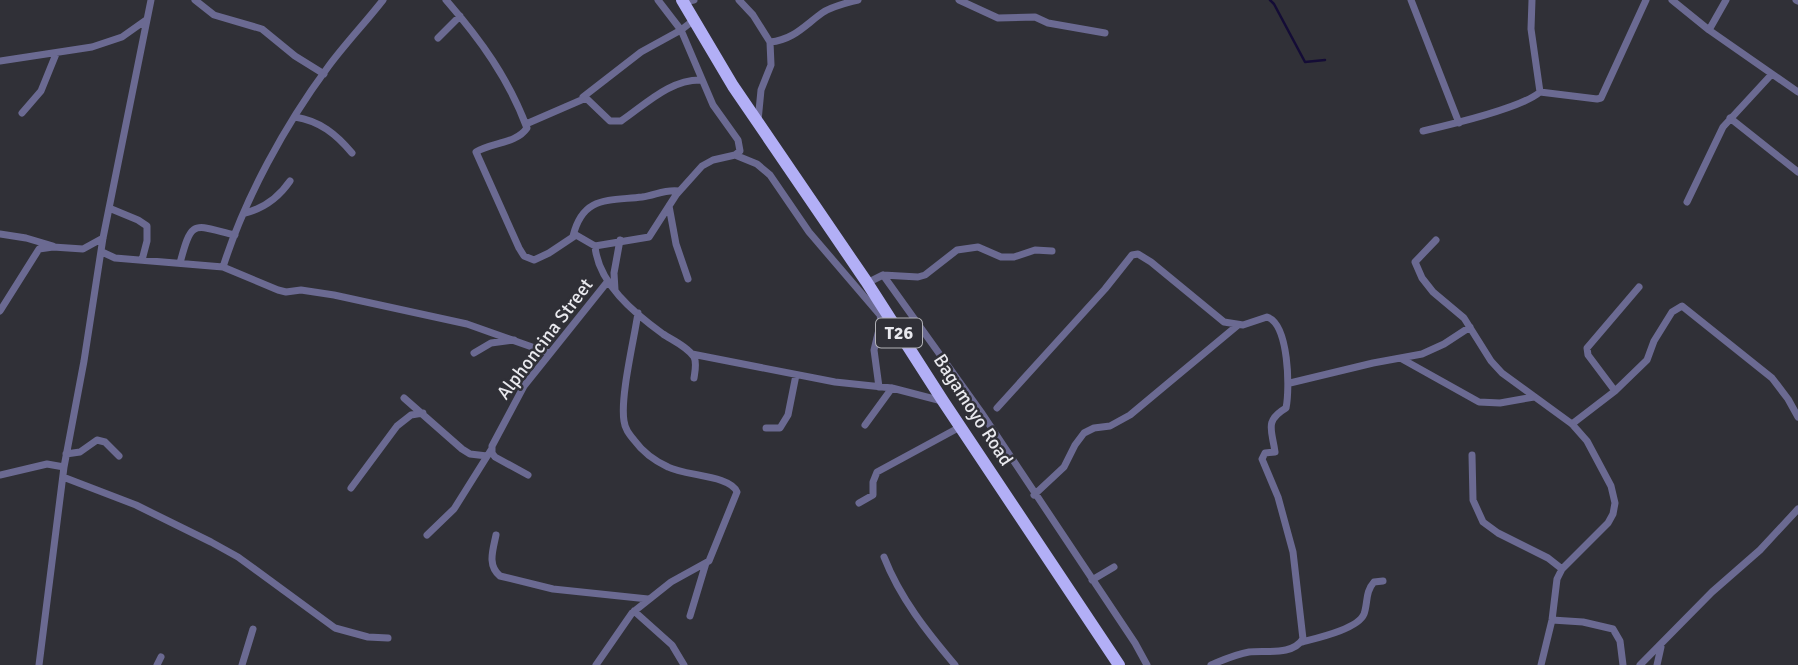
<svg xmlns="http://www.w3.org/2000/svg" width="1798" height="665" viewBox="0 0 1798 665" font-family="Signika,sans-serif">
  <rect width="100%" height="100%" fill="#303037"/>
  <g fill="none" stroke-linecap="round" stroke-linejoin="round">
    <!-- stream -->
    <path stroke="#140c36" stroke-width="2.5" d="M 1270,0 L 1274,4 L 1305,62 L 1325,60"/>
    <!-- minor -->
    <path stroke="#6b6a92" stroke-width="7" d="M 195,0 L 214,15 L 262,29 L 295,56 L 324,74
      M 446,0 C 480,39 509,79 527,128 C 516,144 492,142 476,152 L 519,248 L 524,256 L 534,260 L 549,253 L 576,235 L 595,246 L 649,237 L 676,195 L 702,166 L 713,160 L 735,155 L 740,151 L 738,140 L 713,105 L 681,30 L 658,0
      M 739,0 L 753,15 L 770,42 L 771,65 L 761,90 L 758,121
      M 959,0 L 998,18 L 1035,17 L 1048,23 L 1105,33
      M 1411,0 L 1459,123
      M 1672,0 L 1709,30 L 1798,92
      M 1796,0 L 1798,1
      M 683,2 L 694,0
      M 1709,30 L 1726,0
      M 438,38 L 460,16
      M 770,42 C 793,40 804,26 822,13 C 832,6 847,3 858,0
      M 0,61 L 92,47 L 122,37 L 146,20
      M 1540,92 L 1597,99 L 1601,98 L 1646,0
      M 583,97 L 641,52 L 681,30 L 694,20
      M 22,113 L 41,91 L 56,54
      M 295,117 C 320,121 336,134 352,153
      M 1730,118 L 1798,172
      M 526,124 L 586,98 L 610,121 L 621,121 C 646,104 670,79 702,80
      M 1423,131 C 1449,125 1522,108 1540,92 L 1531,29 L 1532,0
      M 735,155 L 757,164 L 770,175 L 809,232 L 880,315 L 881,321 L 874,350 L 879,387
      M 1687,202 L 1723,127 L 1771,75
      M 669,206 L 676,244 L 688,279
      M 109,208 L 138,220 L 147,226 L 147,241 L 142,260
      M 245,213 C 265,208 279,197 290,181
      M 0,234 L 26,238 L 53,246
      M 573,236 C 583,196 607,201 642,197 C 656,195 665,189 679,191
      M 1436,240 L 1415,262 L 1422,278 L 1433,292 L 1464,318 L 1491,361 L 1502,373 L 1572,424 L 1587,441 L 1611,486 L 1615,503 L 1613,514 L 1608,523 L 1562,569 L 1557,579 L 1552,620 L 1541,665
      M 595,246 C 598,283 634,313 663,334 C 672,340 688,347 694,357 C 697,363 695,371 694,378
      M 102,252 L 115,258 L 223,267 L 278,290 L 286,292 L 301,290 L 334,295 L 467,324 L 549,353
      M 180,263 C 192,218 193,225 235,235
      M 223,267 C 245,198 285,125 328,67 C 345,44 365,23 383,0
      M 883,275 L 981,412 L 1135,643 L 1147,665
      M 867,283 L 883,275 L 918,277 L 925,275 L 957,250 L 978,247 L 1001,257 L 1014,257 L 1035,250 L 1052,251
      M 615,290 L 614,273 L 620,240
      M 0,311 L 39,249 L 53,247 L 83,249 L 103,238
      M 474,353 L 491,343 L 514,340
      M 692,354 L 835,382 L 892,388 L 942,401
      M 1402,359 L 1479,402 L 1500,403 L 1534,397
      M 1290,383 L 1373,363 L 1422,354 L 1444,344 L 1470,327
      M 1615,391 L 1588,355 L 1587,348 L 1639,287
      M 404,398 L 462,449 L 470,454 L 487,456
      M 997,408 L 1105,289 L 1132,255 L 1138,254 L 1151,262 L 1224,322 L 1243,325 L 1267,317 C 1289,324 1290,389 1286,408 C 1264,421 1272,430 1275,452 L 1265,453 L 1262,459 L 1278,497 L 1293,552 L 1303,639 C 1292,656 1266,650 1249,652 C 1236,654 1223,660 1211,665
      M 1572,424 L 1615,391 L 1647,360 L 1654,341 L 1672,312 L 1682,306 L 1772,378 L 1788,399 L 1798,417
      M 865,425 L 892,388
      M 766,428 L 780,428 L 788,415 L 796,375
      M 66,454 L 80,452 L 97,440 L 105,442 L 119,456
      M 1472,455 L 1473,500 L 1483,522 L 1498,533 L 1548,558 L 1562,569
      M 0,475 L 47,464 L 64,467
      M 528,475 L 495,457 L 492,453 L 492,446 L 524,386 L 608,281
      M 63,477 L 136,505 L 211,542 L 238,557 L 335,628 L 368,637 L 388,638
      M 351,488 L 397,426 L 411,415 L 423,413
      M 1034,495 L 1064,467 L 1075,445 L 1084,433 L 1094,428 L 1110,426 L 1130,415 L 1238,325
      M 859,503 L 873,495 L 873,482 L 877,472 L 960,427
      M 427,535 L 454,509 L 491,450
      M 496,535 C 493,550 487,565 500,576 L 553,589 L 648,599
      M 884,557 C 900,598 927,632 955,665
      M 1092,580 L 1114,567
      M 634,611 L 672,645 L 684,665
      M 690,616 L 706,563
      M 1552,620 L 1583,622 L 1613,629 L 1620,641 L 1623,665
      M 1302,642 C 1317,638 1358,629 1364,614 C 1368,603 1365,592 1374,582 L 1383,581
      M 39,665 L 64,467 L 84,361 L 103,238 L 151,0
      M 157,665 L 161,657
      M 242,665 L 253,629
      M 596,665 L 632,613 L 671,582 L 709,561 L 737,492 C 730,475 685,476 668,467 C 655,461 642,451 634,440 C 629,434 625,429 624,421 C 620,397 634,340 638,313
      M 1640,665 L 1712,592 L 1760,550 L 1798,509
      M 1657,665 L 1661,647"/>
    <!-- trunk -->
    <path stroke="#b2aff6" stroke-width="12" d="M 682,0 L 733,86 L 866,281 L 943,401 L 1119,665"/>
  </g>
  <g text-anchor="middle" dominant-baseline="central" stroke-width="5" stroke-linejoin="round" paint-order="stroke">
    <!-- shield labels -->
    <rect fill="#303037" stroke="#b2b2b7" stroke-width="2" x="876" y="318.5" width="46" height="29" rx="5"/>
    <g font-size="18" font-weight="bold" fill="#e9e9ee">
      <text x="899" y="333">T26</text>
    </g>
    <!-- street labels -->
    <g font-size="19" fill="#e9e9ee" stroke="#303037">
      <text transform="translate(545 339) rotate(-53)">Alphoncina Street</text>
      <text transform="translate(973 410) rotate(57)">Bagamoyo Road</text>
    </g>
  </g>
</svg>
